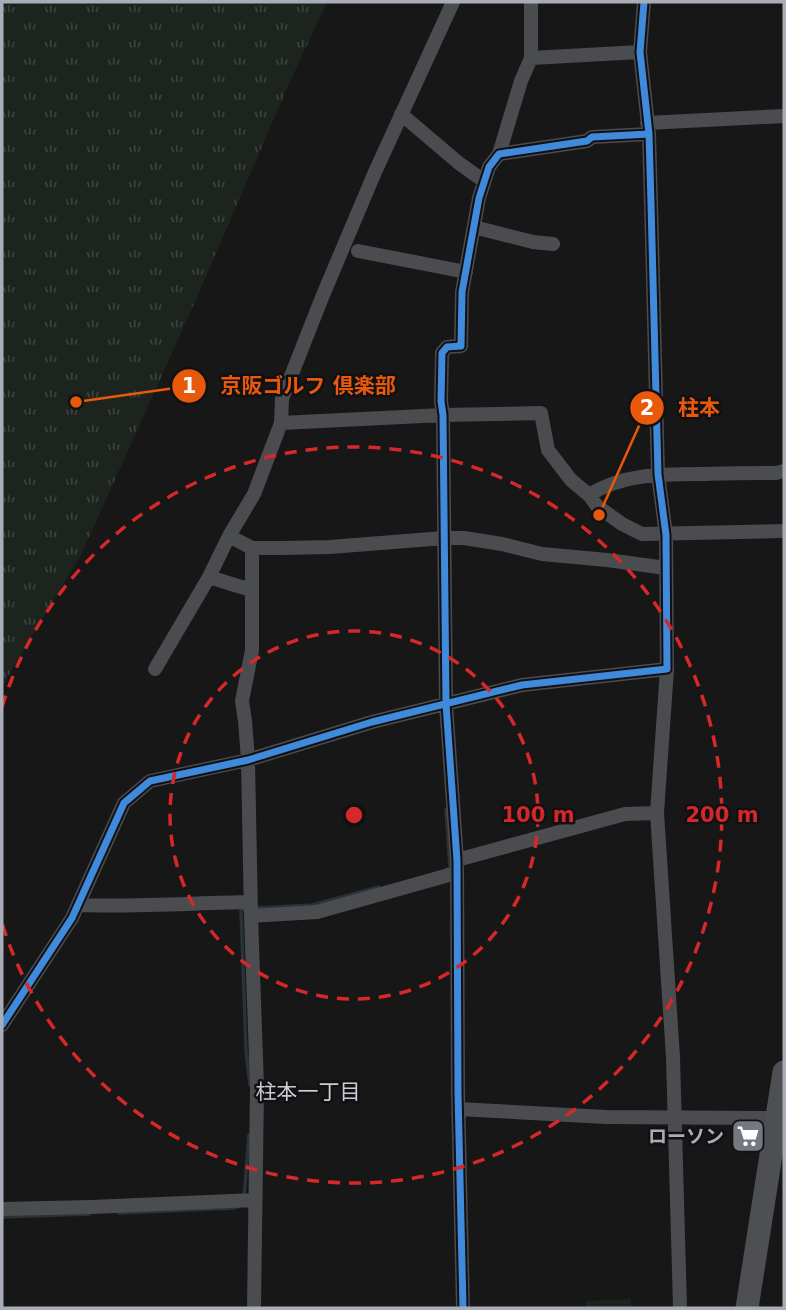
<svg xmlns="http://www.w3.org/2000/svg" width="786" height="1310" viewBox="0 0 786 1310" font-family="'DejaVu Sans','Noto Sans JP',sans-serif">
  <defs>
    <pattern id="grass-tufts" width="24" height="20" patternUnits="userSpaceOnUse" patternTransform="scale(1.75)"><rect width="24" height="20" fill="#1d241e"/><path d="M3 7l-1-3M5 7V3M7 7l1-3M15 17l-1-3M17 17v-4M19 17l1-3" fill="none" stroke="#3b413d"/></pattern>
  </defs>
  <rect width="100%" height="100%" fill="#171717"/>
  <!-- grass -->
  <path fill="url(#grass-tufts)" d="M 2,2 L 327,2 L 292,77 L 194,304 L 81,555 L 2,686 Z"/>
  <!-- garden -->
  <path fill="#1d241e" d="M 631,1299 L 631,1308 L 586,1308 L 586,1301 Z"/>
  <g fill="none" stroke-linecap="round" stroke-linejoin="round">
    <!-- stream -->
    <path stroke="#2a3239" stroke-width="3.5" d="M 446,809 L 450,869 L 447,869
      M 256,908 L 312,905 L 379,887
      M 245,909 L 241,909 L 246,1051 L 250,1085
      M 244,1197 L 249,1135
      M 119,1213 L 235,1208 L 240,1206
      M 2,1217 L 90,1214"/>
    <!-- street -->
    <path stroke="#4b4c50" stroke-width="14" d="M 531,58 L 640,52
      M 401,114 L 460,164 L 484,181
      M 647,123 L 784,116
      M 499,154 L 521,81 L 531,58 L 531,4
      M 474,227 L 533,242 L 553,244
      M 358,251 L 466,272
      M 281,423 L 443,415 L 541,413 L 548,450 L 571,480 L 589,495 L 597,506 L 622,524 L 642,534 L 784,531
      M 589,495 C 623,473 665,474 705,474 C 728,473 752,473 776,473 L 784,471
      M 229,536 L 252,548 L 281,548 L 330,547 L 444,538 L 464,538 L 502,544 L 542,554 L 607,560 L 666,568
      M 252,548 L 252,650 L 242,701 L 245,721 L 248,760 L 251,916 L 257,1087 L 254,1308
      M 209,577 L 251,590
      M 155,669 L 209,577 L 229,536 L 254,494 L 281,423 L 282,399 L 323,295 L 375,172 L 453,2
      M 667,669 L 657,813 L 673,1057 L 680,1308
      M 457,860 L 625,814 L 657,813
      M 78,905 C 135,907 193,903 250,902
      M 251,916 L 317,912 L 456,873
      M 2,1025 L 72,918 L 124,803 L 150,781 L 248,760 L 372,722 L 522,685 L 667,669 L 666,535 L 658,474 L 651,203 L 649,134 L 640,52 L 644,2
      M 459,1109 L 606,1117 L 777,1118
      M 2,1209 L 91,1207 L 255,1200
      M 463,1308 L 458,1093 L 457,860 L 446,704 L 443,415 L 441,401 L 442,353 L 447,347 L 461,346 L 462,292 L 479,198 L 489,167 L 499,154 L 587,141 L 592,137 L 649,134"/>
    <!-- primary -->
    <path stroke="#4d4f52" stroke-width="23" d="M 747,1308 L 784,1072"/>
    <defs>
      <path id="cycleway" d="M 2,1025 L 72,918 L 124,803 L 150,781 L 248,760 L 372,722 L 522,685 L 667,669 L 666,535 L 658,474 L 651,203 L 649,134 L 640,52 L 644,2
        M 463,1308 L 458,1093 L 457,860 L 446,704 L 443,415 L 441,401 L 442,353 L 447,347 L 461,346 L 462,292 L 479,198 L 489,167 L 499,154 L 587,141 L 592,137 L 649,134"/>
    </defs>
    <!-- cycleway casing -->
    <use href="#cycleway" stroke="#111113" stroke-width="11"/>
    <!-- cycleway -->
    <use href="#cycleway" stroke="#408adc" stroke-width="7"/>
  </g>
  <!-- distance rings -->
  <g fill="none" stroke="#d62828" stroke-width="3.5" stroke-dasharray="12 9">
    <circle cx="354" cy="815" r="184"/>
    <path d="M2 707A368 368 0 1 1 2 923"/>
  </g>
  <!-- icons -->
  <defs>
    <symbol id="supermarket-square" viewBox="-11 -11 22 22"><rect x="-9" y="-9" width="18" height="18" rx="4" fill="#757880" stroke="#111113"/><path d="M-6-5.5h2.5l.6 2H6L4.5 2H-2.5L-4.4-4H-6ZM-1.5 3.2a1.3 1.3 0 1 0 .1 0ZM3 3.2a1.3 1.3 0 1 0 .1 0Z" fill="#fff"/></symbol>
  </defs>
  <g fill-rule="evenodd">
    <use href="#supermarket-square" x="729" y="1117" width="38" height="38"/>
  </g>
  <g text-anchor="middle" dominant-baseline="central" stroke-width="5" stroke-linejoin="round" paint-order="stroke">
    <!-- poi labels -->
    <g font-size="19" font-weight="bold" fill="#a8adb8" stroke="#111113" text-anchor="end">
      <text x="724" y="1136">ローソン</text>
    </g>
    <!-- neighbourhood labels -->
    <g font-size="21" fill="#c9ccd4" stroke="#111113">
      <text x="308" y="1092">柱本一丁目</text>
    </g>
  </g>
  <circle cx="354" cy="815" r="10" fill="#d62828" stroke="#111113" stroke-width="3.5"/>
  <g font-size="21" text-anchor="middle" font-weight="bold" fill="#d62828" stroke="#111113" stroke-width="5" stroke-linejoin="round" paint-order="stroke">
    <text x="538" y="822">100 m</text>
    <text x="722" y="822">200 m</text>
  </g>
  <!-- callouts -->
  <path fill="none" stroke="#e8590c" stroke-width="2.5" d="M76 402L189 386M599 515L647 408"/>
  <g fill="#e8590c" stroke="#111113" stroke-width="2.5">
    <circle cx="76" cy="402" r="7"/>
    <circle cx="599" cy="515" r="7"/>
    <circle cx="189" cy="386" r="18"/>
    <circle cx="647" cy="408" r="18"/>
  </g>
  <g font-size="21" text-anchor="middle" font-weight="bold" fill="#fff">
    <text x="189" y="393">1</text>
    <text x="647" y="415">2</text>
  </g>
  <g font-size="21" text-anchor="middle" font-weight="bold" fill="#e8590c" stroke="#111113" stroke-width="5" stroke-linejoin="round" paint-order="stroke">
    <text x="308" y="393">京阪ゴルフ 倶楽部</text>
    <text x="699" y="415">柱本</text>
  </g>
  <!-- border -->
  <rect width="786" height="1310" fill="none" stroke="#a8adb8" stroke-width="7"/>
</svg>
